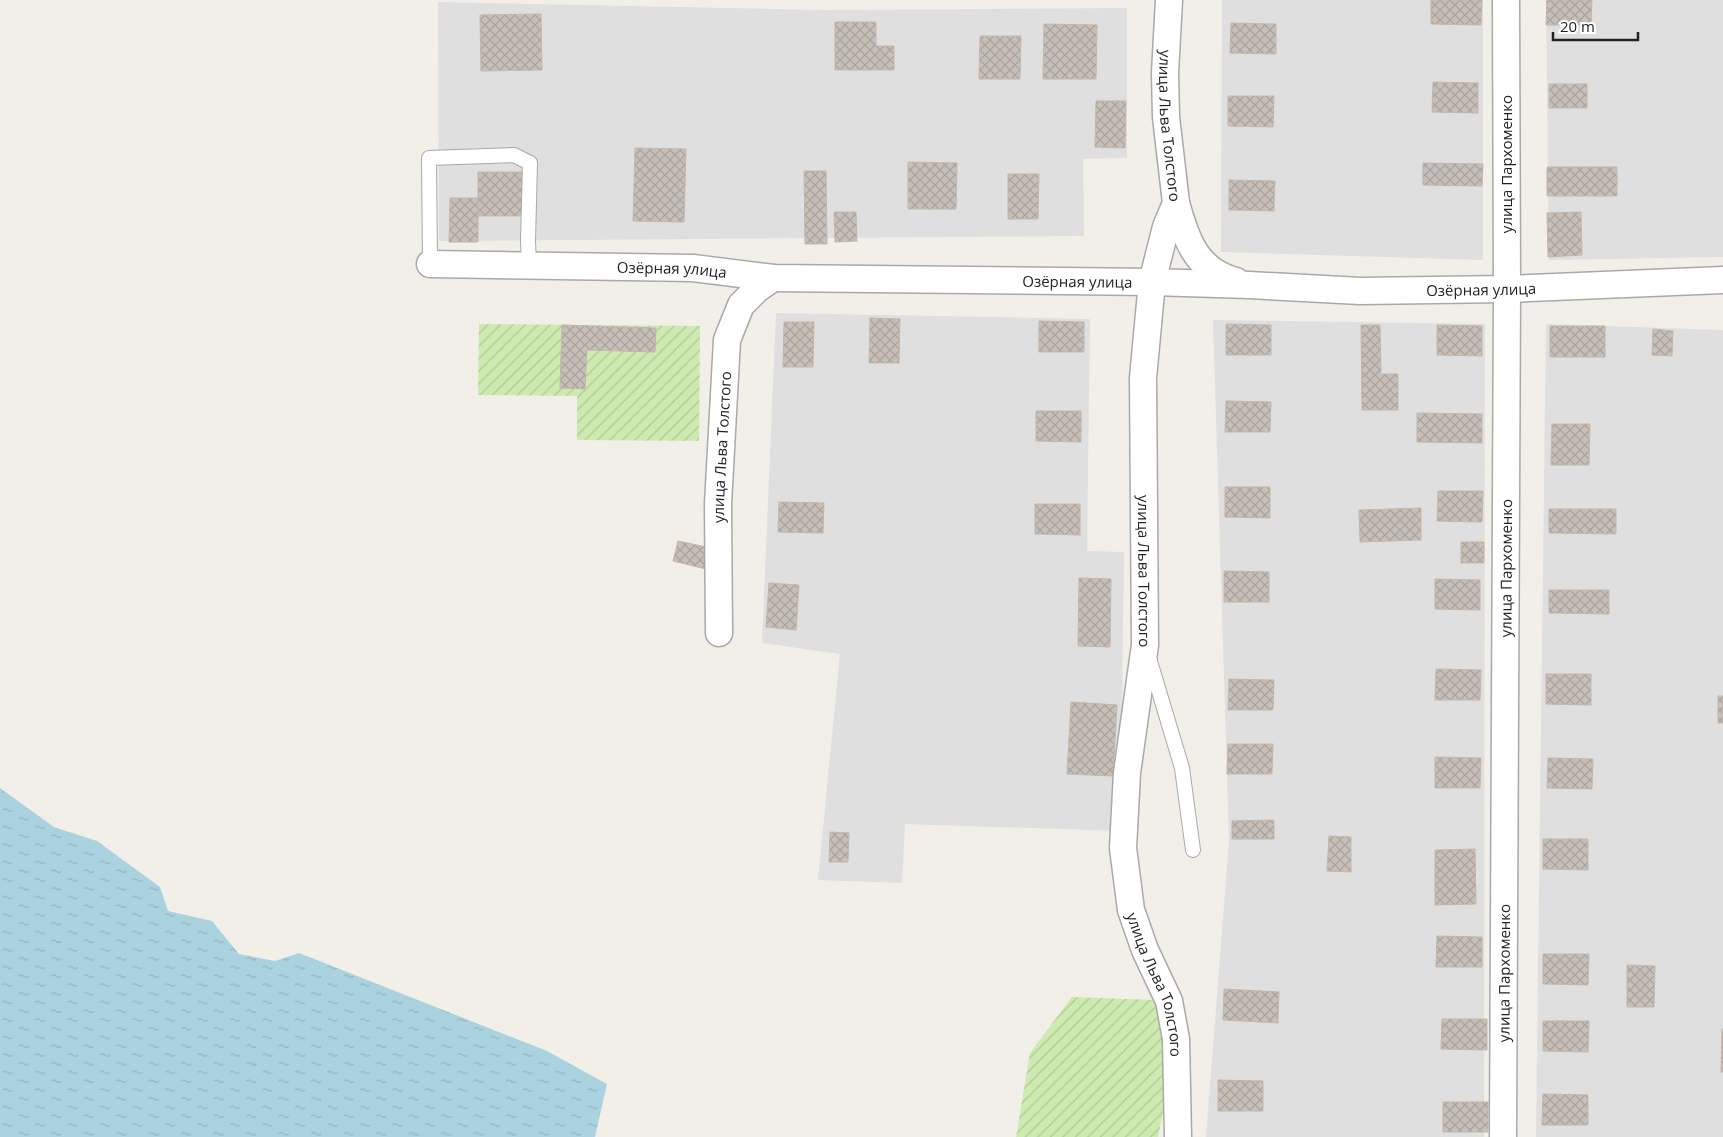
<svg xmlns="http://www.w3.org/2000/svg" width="1723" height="1137" viewBox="0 0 1723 1137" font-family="'Open Sans',sans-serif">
  <defs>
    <pattern id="garden-furrows" width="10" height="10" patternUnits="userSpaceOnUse" patternTransform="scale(1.25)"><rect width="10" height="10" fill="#cdebb0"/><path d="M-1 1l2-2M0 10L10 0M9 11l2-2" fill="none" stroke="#b0c997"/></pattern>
    <pattern id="water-ripples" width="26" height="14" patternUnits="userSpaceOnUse" patternTransform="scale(1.25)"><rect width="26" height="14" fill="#aad3df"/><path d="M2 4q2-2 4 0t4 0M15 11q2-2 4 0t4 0" fill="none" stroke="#92b5bf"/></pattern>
    <pattern id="building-cross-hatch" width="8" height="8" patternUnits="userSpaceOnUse" patternTransform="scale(1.25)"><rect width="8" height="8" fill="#c7bfb8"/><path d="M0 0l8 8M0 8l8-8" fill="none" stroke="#aba49e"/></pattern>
  </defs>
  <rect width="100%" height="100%" fill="#f2efe9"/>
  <!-- residential -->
  <path fill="#e0dfdf" d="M 1222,0 L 1483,0 L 1483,260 L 1221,252 Z
    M 1546,0 L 1723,0 L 1723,257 L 1549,260 Z
    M 438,2 L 824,10 L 1127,8 L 1127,158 L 1083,159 L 1084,236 L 439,241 Z
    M 776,313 L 1090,319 L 1087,551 L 1124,552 L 1120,831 L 905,824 L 902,883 L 818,880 L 840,654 L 762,643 Z
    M 1213,320 L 1485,324 L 1484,1137 L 1206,1137 L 1229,841 Z
    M 1546,324 L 1723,330 L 1723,1137 L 1536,1137 Z"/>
  <!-- garden -->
  <path fill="url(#garden-furrows)" d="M 479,324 L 700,326 L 699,441 L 577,440 L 577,396 L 478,395 Z
    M 1072,997 L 1154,1000 L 1171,1074 L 1158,1137 L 1016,1137 L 1030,1053 Z"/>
  <!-- water -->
  <path fill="url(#water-ripples)" d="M 0,788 L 54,827 L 97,841 L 160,887 L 168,911 L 212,921 L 239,954 L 275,961 L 299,953 L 547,1051 L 607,1084 L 595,1137 L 0,1137 Z"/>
  <!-- building -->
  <path fill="url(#building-cross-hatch)" stroke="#c4b6ab" d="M 1431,0 L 1482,0 L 1481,25 L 1431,24 Z
    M 1547,0 L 1592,0 L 1591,25 L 1546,25 Z
    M 541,14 L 542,70 L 481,71 L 480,15 Z
    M 835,22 L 876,22 L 876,46 L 894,46 L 894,70 L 835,70 Z
    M 1231,23 L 1276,24 L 1276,54 L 1230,53 Z
    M 1044,24 L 1097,25 L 1096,79 L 1043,79 Z
    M 980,36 L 1021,36 L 1020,79 L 979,79 Z
    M 1433,82 L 1478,83 L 1478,113 L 1432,112 Z
    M 1549,84 L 1587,84 L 1587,108 L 1549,108 Z
    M 1228,96 L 1274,96 L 1273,127 L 1228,126 Z
    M 1096,101 L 1126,101 L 1125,148 L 1095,147 Z
    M 635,148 L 686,149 L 684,222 L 633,221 Z
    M 908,162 L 957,163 L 956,209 L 908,209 Z
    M 1423,163 L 1483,164 L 1482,186 L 1423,185 Z
    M 1547,167 L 1617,167 L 1617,196 L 1547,196 Z
    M 804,171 L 826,171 L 827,244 L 805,244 Z
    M 478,172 L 525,172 L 525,216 L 478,216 Z
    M 1008,174 L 1039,174 L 1038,219 L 1008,219 Z
    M 1229,180 L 1275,181 L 1274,211 L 1229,210 Z
    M 450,198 L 478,198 L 478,242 L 449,242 Z
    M 834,212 L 856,212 L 857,241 L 835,242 Z
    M 1581,212 L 1582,255 L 1548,257 L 1547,213 Z
    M 870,318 L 900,319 L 899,363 L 869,363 Z
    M 1039,321 L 1084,322 L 1084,352 L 1039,352 Z
    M 784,322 L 814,322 L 813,367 L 783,367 Z
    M 1226,324 L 1271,325 L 1271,355 L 1226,355 Z
    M 562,325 L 656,328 L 655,352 L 587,350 L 585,389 L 560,388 Z
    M 1361,325 L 1380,325 L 1381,374 L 1398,374 L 1398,410 L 1362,410 Z
    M 1437,325 L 1482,326 L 1482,356 L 1437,355 Z
    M 1550,326 L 1605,326 L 1605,357 L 1550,357 Z
    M 1653,329 L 1673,331 L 1672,356 L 1652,355 Z
    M 1226,401 L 1271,402 L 1270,432 L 1225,432 Z
    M 1036,411 L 1081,411 L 1081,442 L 1036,441 Z
    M 1417,413 L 1482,414 L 1482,443 L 1417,442 Z
    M 1552,424 L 1590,424 L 1589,465 L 1551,465 Z
    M 1225,487 L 1270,487 L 1270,518 L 1225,517 Z
    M 1438,491 L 1483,491 L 1482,522 L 1437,521 Z
    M 779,502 L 824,503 L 823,533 L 778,532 Z
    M 1035,504 L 1080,504 L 1080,535 L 1035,534 Z
    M 1421,508 L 1421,540 L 1360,542 L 1359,510 Z
    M 1549,509 L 1616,509 L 1616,534 L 1549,533 Z
    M 678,541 L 711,548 L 706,569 L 673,561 Z
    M 1461,542 L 1484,542 L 1484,563 L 1461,563 Z
    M 1224,571 L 1269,572 L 1269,602 L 1224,602 Z
    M 1079,578 L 1111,579 L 1110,647 L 1078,646 Z
    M 1435,579 L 1480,580 L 1480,610 L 1435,609 Z
    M 769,583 L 799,585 L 796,630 L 766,627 Z
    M 1549,590 L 1609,590 L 1609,614 L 1549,613 Z
    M 1436,669 L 1481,670 L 1480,700 L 1435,700 Z
    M 1546,674 L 1591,674 L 1591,705 L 1546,704 Z
    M 1229,679 L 1274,680 L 1273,710 L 1228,710 Z
    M 1718,696 L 1723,696 L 1723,723 L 1718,723 Z
    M 1071,702 L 1117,705 L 1113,776 L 1067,774 Z
    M 1228,744 L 1273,744 L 1272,774 L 1227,774 Z
    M 1435,757 L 1481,758 L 1480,788 L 1435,788 Z
    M 1548,758 L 1593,759 L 1592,789 L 1547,788 Z
    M 1274,820 L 1274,839 L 1232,839 L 1232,821 Z
    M 830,832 L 849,833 L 848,862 L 829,862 Z
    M 1329,836 L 1351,837 L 1351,872 L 1327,871 Z
    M 1543,839 L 1588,839 L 1588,870 L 1543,869 Z
    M 1475,849 L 1476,904 L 1435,905 L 1435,850 Z
    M 1437,936 L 1482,937 L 1482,967 L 1436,967 Z
    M 1543,954 L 1589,954 L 1588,985 L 1543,984 Z
    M 1627,965 L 1655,966 L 1654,1007 L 1627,1007 Z
    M 1224,989 L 1279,992 L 1278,1023 L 1223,1020 Z
    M 1442,1019 L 1487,1019 L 1487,1050 L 1441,1049 Z
    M 1543,1021 L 1589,1021 L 1588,1052 L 1543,1051 Z
    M 1722,1029 L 1723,1029 L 1723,1072 L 1721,1072 Z
    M 1218,1080 L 1263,1081 L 1263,1111 L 1218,1111 Z
    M 1543,1094 L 1588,1095 L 1588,1125 L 1542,1125 Z
    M 1443,1102 L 1488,1102 L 1488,1132 L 1443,1132 Z"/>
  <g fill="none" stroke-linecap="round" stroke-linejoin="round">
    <defs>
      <path id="lane" d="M 430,264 L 429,158 L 514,155 L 530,163 L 528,241 L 529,265
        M 1149,658 L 1182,768 L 1193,850"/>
      <g id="street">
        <path id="s1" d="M 1169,0 L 1165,73 L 1166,117 L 1176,203 L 1166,227 L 1152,282 L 1143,378 L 1145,645 L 1127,773 L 1123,848 L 1131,910 L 1145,950 L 1169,1001 L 1176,1039 L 1178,1137"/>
        <path d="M 1176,203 C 1186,239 1196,271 1236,281"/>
        <path id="s2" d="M 430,264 L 693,268 L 773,278 L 1152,282 L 1249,285 L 1360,291 L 1507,289 L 1723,280"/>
        <path id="s3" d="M 719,633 L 718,504 L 727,340 L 741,305 L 756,290 L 773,278"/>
        <path id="s4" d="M 1503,1137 L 1507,289 L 1506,0"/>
      </g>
    </defs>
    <!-- lane casing -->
    <use href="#lane" stroke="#a9a9a9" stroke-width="16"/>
    <!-- street casing -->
    <use href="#street" stroke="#a9a9a9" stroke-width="29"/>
    <!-- lane -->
    <use href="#lane" stroke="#fff" stroke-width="14"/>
    <!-- street -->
    <use href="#street" stroke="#fff" stroke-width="26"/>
  </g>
  <g text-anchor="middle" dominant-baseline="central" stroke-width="5" stroke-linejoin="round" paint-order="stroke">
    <!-- street labels -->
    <g font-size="15" fill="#222" stroke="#fff">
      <text stroke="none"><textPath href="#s1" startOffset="126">улица Льва Толстого</textPath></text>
      <text transform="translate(1506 164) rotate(-90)">улица Пархоменко</text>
      <text stroke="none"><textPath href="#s2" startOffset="242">Озёрная улица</textPath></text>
      <text stroke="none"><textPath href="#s2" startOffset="648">Озёрная улица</textPath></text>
      <text stroke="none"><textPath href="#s2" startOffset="1052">Озёрная улица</textPath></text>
      <text stroke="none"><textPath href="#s3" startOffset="186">улица Льва Толстого</textPath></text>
      <text stroke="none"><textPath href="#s4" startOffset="569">улица Пархоменко</textPath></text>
      <text stroke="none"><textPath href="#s1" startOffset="576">улица Льва Толстого</textPath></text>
      <text stroke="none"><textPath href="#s4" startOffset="164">улица Пархоменко</textPath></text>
      <text stroke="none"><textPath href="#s1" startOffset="996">улица Льва Толстого</textPath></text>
    </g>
  </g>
  <!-- scale -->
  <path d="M1553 32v8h85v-8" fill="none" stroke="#222222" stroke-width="2.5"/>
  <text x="1560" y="32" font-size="15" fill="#222222" stroke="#ffffff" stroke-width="4" paint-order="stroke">20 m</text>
</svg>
